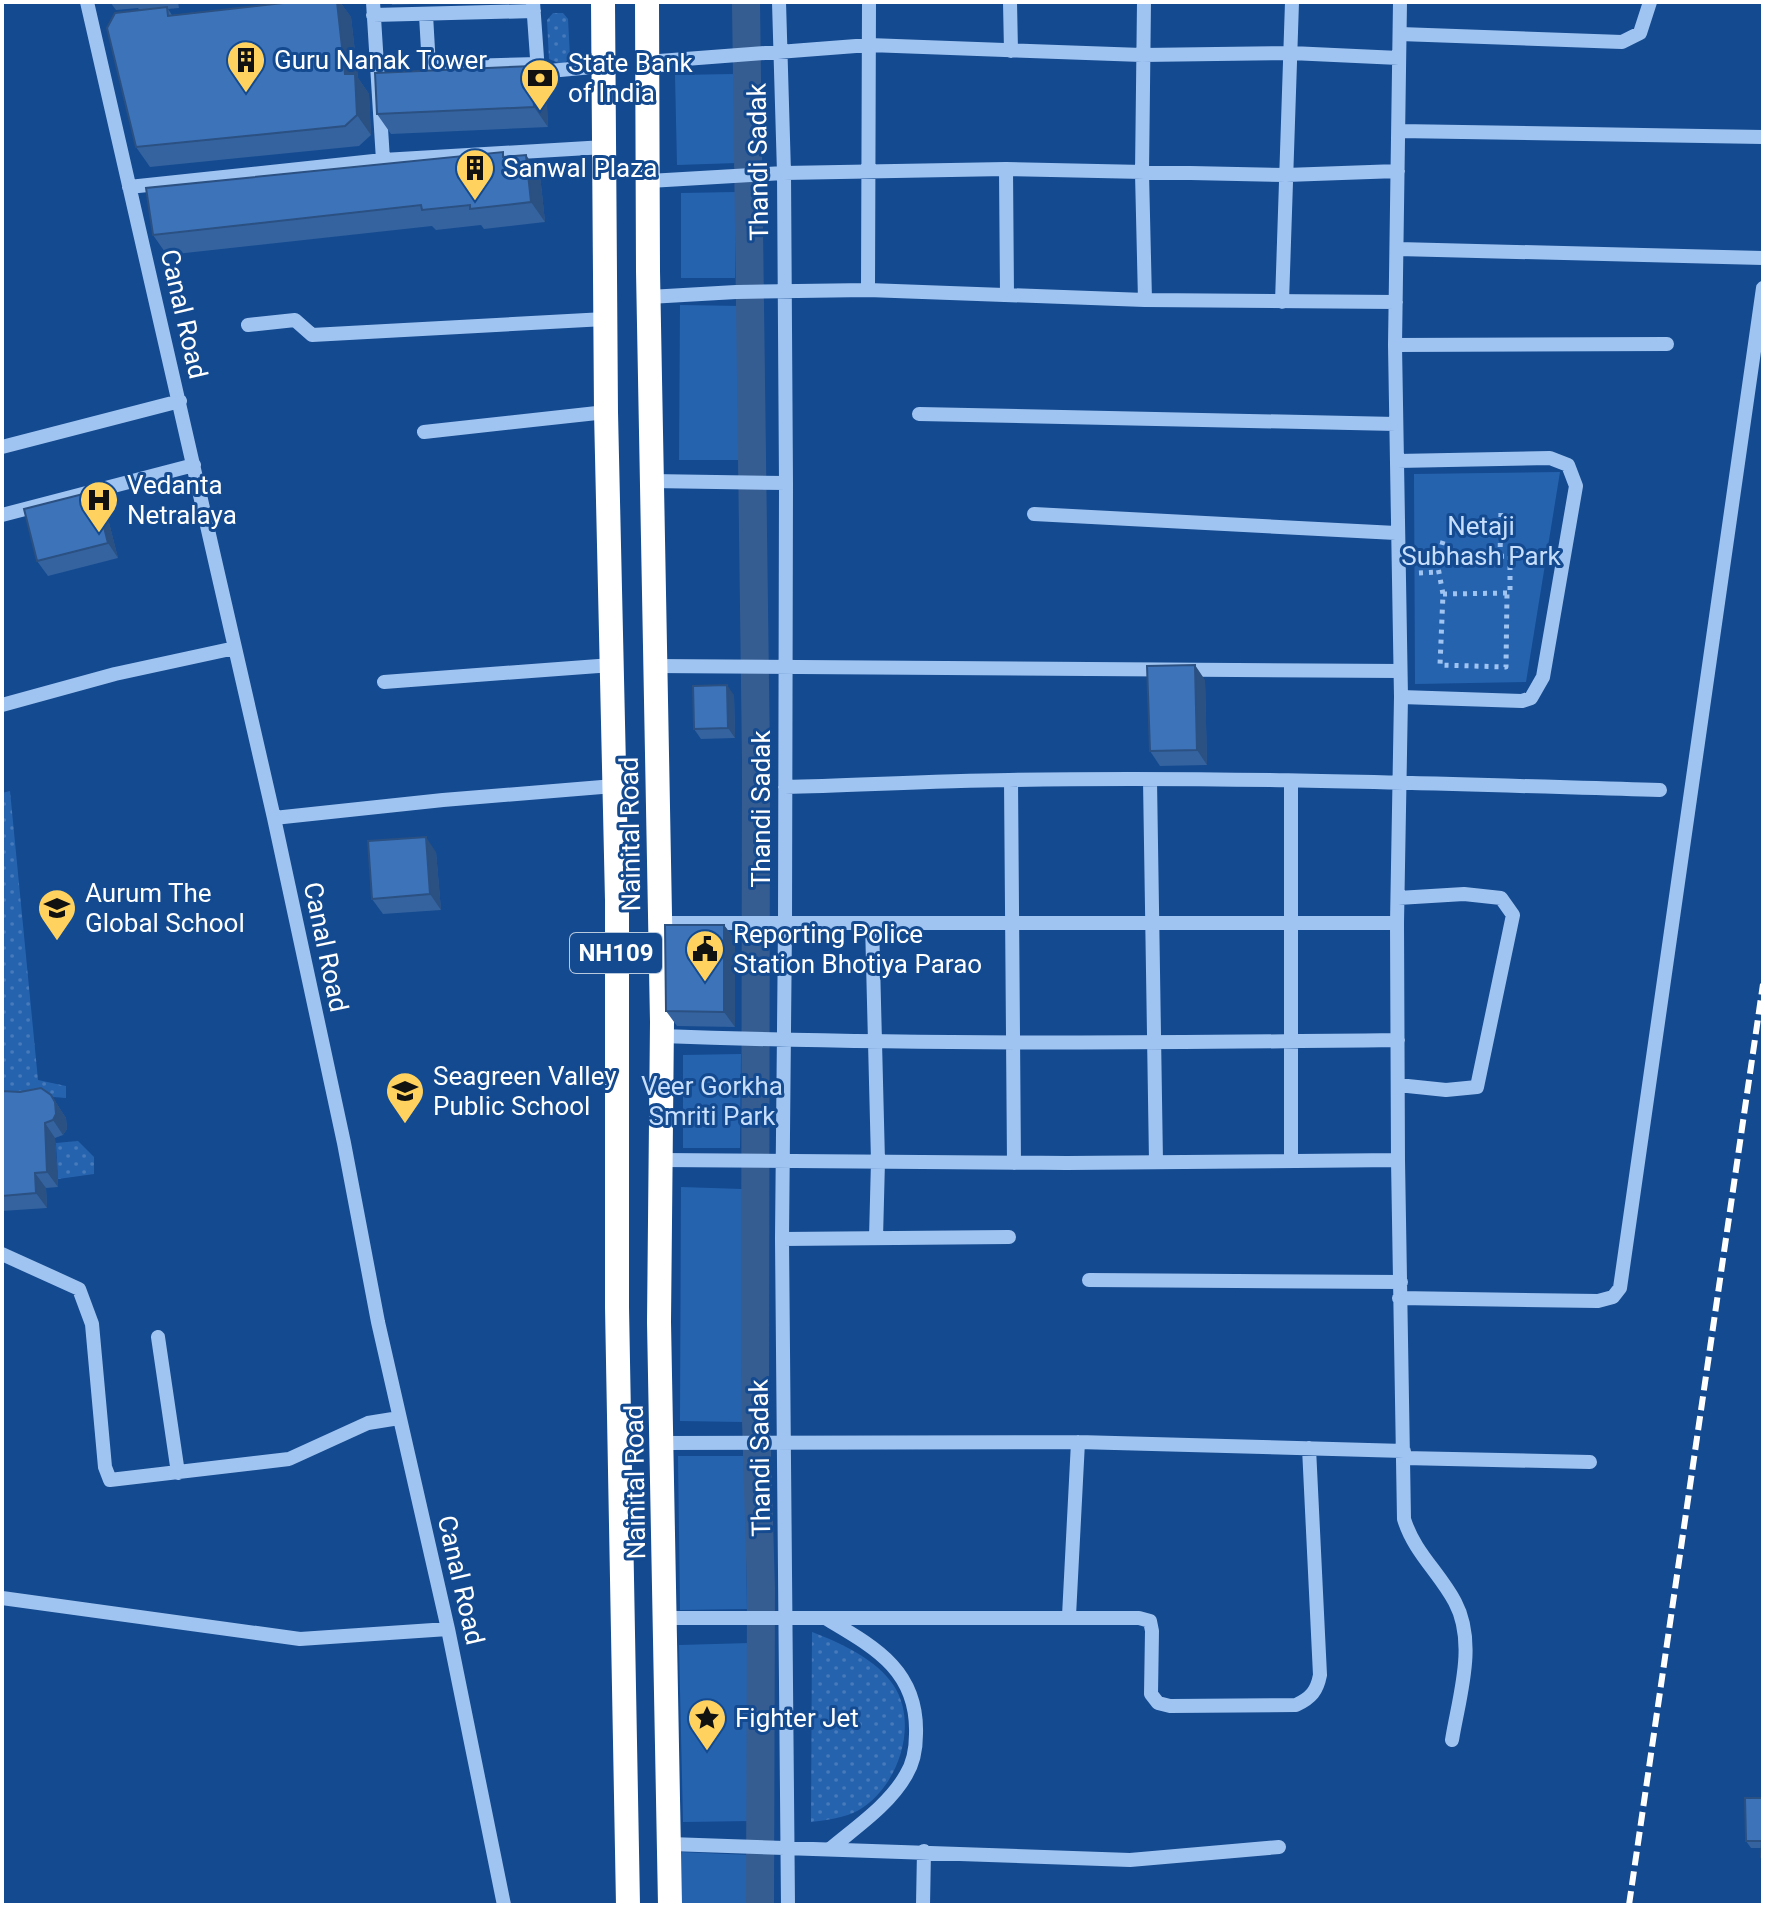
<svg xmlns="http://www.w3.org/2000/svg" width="1765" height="1907" viewBox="0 0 1765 1907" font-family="Roboto,sans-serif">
  <defs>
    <pattern id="grass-dots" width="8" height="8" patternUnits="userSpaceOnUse" patternTransform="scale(2)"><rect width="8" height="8" fill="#2663af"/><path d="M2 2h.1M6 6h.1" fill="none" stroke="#477abb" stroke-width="1.8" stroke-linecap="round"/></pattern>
  </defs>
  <rect width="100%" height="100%" fill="#144a90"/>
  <!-- grass -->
  <path fill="url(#grass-dots)" d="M 553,13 L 563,13 L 568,19 L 570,57 L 563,65 L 549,59 L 547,20 Z
    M 10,791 L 38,1080 L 66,1086 L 66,1098 L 2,1093 L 2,793 Z
    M 78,1141 L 94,1157 L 94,1174 L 58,1179 L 56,1143 Z
    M 812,1632 C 839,1642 878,1660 894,1686 C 919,1725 898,1787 859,1810 C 845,1818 826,1820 811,1822 Z"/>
  <!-- park -->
  <path fill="#2663af" d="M 735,74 L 737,163 L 677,165 L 675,75 Z
    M 736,192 L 735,278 L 681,278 L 681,193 Z
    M 680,305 L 742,306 L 740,460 L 679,460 Z
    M 1560,472 L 1526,682 L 1415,684 L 1414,474 Z
    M 741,1054 L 740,1148 L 683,1148 L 683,1055 Z
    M 681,1187 L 742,1189 L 744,1422 L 680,1421 Z
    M 678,1456 L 745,1456 L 747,1609 L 680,1610 Z
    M 750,1643 L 752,1821 L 683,1822 L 679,1645 Z
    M 680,1852 L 750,1855 L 749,1905 L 680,1905 Z"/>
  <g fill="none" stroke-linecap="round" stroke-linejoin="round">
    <!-- canal -->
    <path stroke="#365d91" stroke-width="28" d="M 746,2 L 756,759 L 755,1386 L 761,1589 L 760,1905"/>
    <!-- path -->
    <path stroke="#a0c4f1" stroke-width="5" stroke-dasharray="4 6" stroke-linecap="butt" d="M 1443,541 L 1437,562 L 1443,594 L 1440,665 L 1506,667 L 1507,593
      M 1500,557 L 1501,510
      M 1440,558 L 1510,556 L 1510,593 L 1443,594
      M 1419,573 L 1437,572"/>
    <!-- minor -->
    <path stroke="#a0c4f1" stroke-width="14" d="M 87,2 L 274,818 L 344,1143 L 378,1322 L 448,1629 L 504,1905
      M 373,2 L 383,160
      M 533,2 L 538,72 L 604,66
      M 779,2 L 784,173 L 786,483 L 785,925 L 782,1239 L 788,1905
      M 1010,2 L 1011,51
      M 1144,2 L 1142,173 L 1145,300
      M 1400,2 L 1395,345 L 1401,697 L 1397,923 L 1398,1160 L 1404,1519 C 1414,1552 1439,1572 1455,1602 C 1477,1643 1459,1697 1452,1740
      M 373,15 L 534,11
      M 426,15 L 429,67 L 538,64
      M 1400,34 L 1622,42 L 1640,33 L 1650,2
      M 646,62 L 869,45 L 1142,55 L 1291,53 L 1399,58
      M 1399,131 L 1763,137
      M 1006,169 L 1007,295
      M 649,181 L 784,173 L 1006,169 L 1286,175 L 1398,171
      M 129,187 L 383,160 L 605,147
      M 1398,249 L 1763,258
      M 868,290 L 869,2
      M 649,297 L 736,292 L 868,290 L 1145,300 L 1396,302
      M 1282,302 L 1292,2
      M 248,325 L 295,320 L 312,335 L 605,319
      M 1395,345 L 1667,344
      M 919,414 L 1396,424
      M 424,432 L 606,412
      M 2,447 L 180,401
      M 1397,461 L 1550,458 L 1568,465 L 1576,486 L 1543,677 L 1531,698 L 1522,701 L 1401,697
      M 651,481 L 786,483
      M 1034,514 L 1396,533
      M 2,515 L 194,465
      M 655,666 L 1400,671
      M 384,682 L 612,665
      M 2,705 L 115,674 L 235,648
      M 1011,780 L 1014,1163
      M 1150,780 L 1156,1162
      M 1291,781 L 1291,1161
      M 785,787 C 860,785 934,781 1009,780 C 1226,776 1443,784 1660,790
      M 274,818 L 443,800 L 614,786
      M 1398,898 L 1464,894 L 1501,898 L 1513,915 L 1477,1087 L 1446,1090 L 1398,1085
      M 660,923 C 905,924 1151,922 1397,923
      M 872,923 L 878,1161 L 876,1238
      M 662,1036 C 907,1045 1153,1043 1398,1040
      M 661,1160 L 1067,1163 L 1398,1160
      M 782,1239 L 1009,1237
      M 2,1254 L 79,1289 L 92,1324 L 105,1467 L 110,1480 L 289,1459 L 368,1423 L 399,1418
      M 1089,1280 L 1401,1282
      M 1399,1298 L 1598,1301 L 1613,1297 L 1620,1288 L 1763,288
      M 158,1337 L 178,1473
      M 662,1443 L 1078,1442 L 1404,1451
      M 1404,1458 L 1590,1462
      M 2,1598 L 300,1639 L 448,1629
      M 1069,1616 L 1078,1442
      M 665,1618 L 1139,1618 L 1150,1621 L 1152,1631 L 1151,1694 L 1158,1703 L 1170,1706 L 1296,1705 C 1311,1698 1317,1691 1320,1675 L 1309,1448
      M 827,1619 C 876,1648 918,1671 916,1734 C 916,1749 914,1762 906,1775 C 889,1805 856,1827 830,1849
      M 670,1844 L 1130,1860 L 1279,1847
      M 923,1905 L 924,1851"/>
    <!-- highway -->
    <path stroke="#fff" stroke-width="24" d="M 603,2 L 606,412 L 617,900 L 617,1307 L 628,1905
      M 647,2 L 648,271 L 662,1022 L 659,1322 L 670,1905"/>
    <!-- rail -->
    <path stroke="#fff" stroke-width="6" stroke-dasharray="14 6" stroke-linecap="butt" d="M 1629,1905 L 1763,984"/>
  </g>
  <!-- wall -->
  <path fill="#34639f" d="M 110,2 L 178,2 L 179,8 L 168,9 L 172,15 L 292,2 L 340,2 L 351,17 L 358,78 L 369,94 L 371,135 L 359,146 L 150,167 L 136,147 L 140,10 L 138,8 L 116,10 Z
    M 391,2 L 463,2 L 392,5 Z
    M 532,66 L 546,86 L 548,127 L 391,134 L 377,114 Z
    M 506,157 L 540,175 L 545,222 L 484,229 L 481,225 L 436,230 L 432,226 L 167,255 L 153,235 Z
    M 105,507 L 118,558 L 48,576 L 37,561 Z
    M 1205,680 L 1207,765 L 1160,766 L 1150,751 Z
    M 734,695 L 735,738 L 701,739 L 694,729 Z
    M 436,852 L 441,910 L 383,914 L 372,899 Z
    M 724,925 L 735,940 L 735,1027 L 677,1026 L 666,1011 Z
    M 2,1091 L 51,1095 L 66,1118 L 67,1129 L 63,1135 L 55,1138 L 58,1187 L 46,1188 L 47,1208 L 2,1211 Z
    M 1763,1798 L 1763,1860 L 1761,1857 L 1762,1848 L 1751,1848 L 1746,1841 Z"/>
  <!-- shaded-wall -->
  <path fill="#2b5082" d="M 337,2 L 340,2 L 351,17 L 358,78 L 369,94 L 371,135 L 357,115 L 345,74 Z
    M 532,66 L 546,86 L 548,127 L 534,107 Z
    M 526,155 L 540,175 L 545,222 L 531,202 Z
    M 95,491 L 105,507 L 118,558 L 108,543 Z
    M 1195,665 L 1205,680 L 1207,765 L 1197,750 Z
    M 727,685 L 734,695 L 735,738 L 728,728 Z
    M 426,837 L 436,852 L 441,910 L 430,894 Z
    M 724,925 L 735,940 L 735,1027 L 724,1012 Z
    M 51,1095 L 66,1118 L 67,1129 L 63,1135 L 53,1120 Z
    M 45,1123 L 55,1138 L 58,1187 L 47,1172 Z
    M 35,1173 L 46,1188 L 47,1208 L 36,1193 Z"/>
  <!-- building -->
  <path fill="#3d73b9" stroke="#2b5082" stroke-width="2" d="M 292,2 L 337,2 L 345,74 L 355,74 L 357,115 L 345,126 L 136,147 L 107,28 L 115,13 L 167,7 L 168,16 Z
    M 532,66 L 534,107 L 377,114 L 375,73 Z
    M 503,152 L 503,157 L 526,155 L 531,202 L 470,209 L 470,205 L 422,210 L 421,205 L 153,235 L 146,188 Z
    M 95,491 L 108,543 L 37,561 L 24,509 Z
    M 1195,665 L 1197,750 L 1150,751 L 1147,666 Z
    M 727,685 L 728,728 L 694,729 L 693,686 Z
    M 426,837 L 430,894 L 372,899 L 368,841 Z
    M 665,925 L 724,925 L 724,1012 L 666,1011 Z
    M 41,1088 L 51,1095 L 55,1102 L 56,1114 L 53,1120 L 45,1123 L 47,1172 L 35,1173 L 36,1193 L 2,1196 L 2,1091 L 20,1092 Z
    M 1745,1798 L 1763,1798 L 1763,1857 L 1761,1857 L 1762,1841 L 1746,1841 Z"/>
  <!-- icons -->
  <defs>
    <symbol id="building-pin" viewBox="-11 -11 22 30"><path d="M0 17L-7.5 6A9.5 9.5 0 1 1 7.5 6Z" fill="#ffd260" stroke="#144a90"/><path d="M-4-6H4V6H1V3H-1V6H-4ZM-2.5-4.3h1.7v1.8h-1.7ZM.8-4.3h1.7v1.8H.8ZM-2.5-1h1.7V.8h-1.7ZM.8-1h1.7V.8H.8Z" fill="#111"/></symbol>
    <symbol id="bank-pin" viewBox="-11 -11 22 30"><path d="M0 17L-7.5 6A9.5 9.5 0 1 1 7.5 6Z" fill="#ffd260" stroke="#144a90"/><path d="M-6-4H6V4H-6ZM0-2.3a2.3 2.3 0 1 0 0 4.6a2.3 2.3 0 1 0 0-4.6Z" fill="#111"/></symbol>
    <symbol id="hospital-pin" viewBox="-11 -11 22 30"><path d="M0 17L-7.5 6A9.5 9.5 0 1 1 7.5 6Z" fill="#ffd260" stroke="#144a90"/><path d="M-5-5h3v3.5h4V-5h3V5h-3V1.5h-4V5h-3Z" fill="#111"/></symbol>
    <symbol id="school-pin" viewBox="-11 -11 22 30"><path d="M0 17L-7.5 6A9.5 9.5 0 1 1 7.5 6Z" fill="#ffd260" stroke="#144a90"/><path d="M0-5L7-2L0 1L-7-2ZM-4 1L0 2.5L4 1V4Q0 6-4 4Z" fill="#111"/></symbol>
    <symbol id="civic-pin" viewBox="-11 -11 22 30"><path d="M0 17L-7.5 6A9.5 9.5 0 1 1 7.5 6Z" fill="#ffd260" stroke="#144a90"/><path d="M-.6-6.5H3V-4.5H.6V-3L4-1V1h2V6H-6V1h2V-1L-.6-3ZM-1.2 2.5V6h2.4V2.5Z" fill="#111"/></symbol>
    <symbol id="sight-pin" viewBox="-11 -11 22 30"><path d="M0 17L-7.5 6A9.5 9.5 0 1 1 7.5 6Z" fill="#ffd260" stroke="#144a90"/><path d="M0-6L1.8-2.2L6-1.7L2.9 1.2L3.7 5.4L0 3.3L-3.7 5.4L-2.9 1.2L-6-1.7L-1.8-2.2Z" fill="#111"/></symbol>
  </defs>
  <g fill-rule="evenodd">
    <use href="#building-pin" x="224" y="38" width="44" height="60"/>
    <use href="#bank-pin" x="518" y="56" width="44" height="60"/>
    <use href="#building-pin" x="453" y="146" width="44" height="60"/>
    <use href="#hospital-pin" x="77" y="478" width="44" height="60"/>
    <use href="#school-pin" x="35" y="886" width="44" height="60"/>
    <use href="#civic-pin" x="683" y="927" width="44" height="60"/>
    <use href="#school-pin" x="383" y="1069" width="44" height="60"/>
    <use href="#sight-pin" x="685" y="1696" width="44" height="60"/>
  </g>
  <g text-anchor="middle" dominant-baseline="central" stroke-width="6" stroke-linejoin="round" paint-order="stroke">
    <!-- shield labels -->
    <rect fill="#144a90" stroke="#b8c9de" stroke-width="2" x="570" y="933" width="92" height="40" rx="6"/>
    <g font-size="24" font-weight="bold" fill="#fff">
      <text x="616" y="953">NH109</text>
    </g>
    <!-- poi labels -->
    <g font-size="26" fill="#fff" stroke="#144a90" text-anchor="start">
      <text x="274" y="60">Guru Nanak Tower</text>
      <text x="568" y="63">State Bank<tspan x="568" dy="30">of India</tspan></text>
      <text x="503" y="168">Sanwal Plaza</text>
      <text x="127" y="485">Vedanta<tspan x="127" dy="30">Netralaya</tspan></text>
      <text x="85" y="893">Aurum The<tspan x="85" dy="30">Global School</tspan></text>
      <text x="733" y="934">Reporting Police<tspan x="733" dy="30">Station Bhotiya Parao</tspan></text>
      <text x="433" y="1076">Seagreen Valley<tspan x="433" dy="30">Public School</tspan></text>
      <text x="735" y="1718">Fighter Jet</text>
    </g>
    <!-- street labels -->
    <g font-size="26" fill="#fff" stroke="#144a90">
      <text transform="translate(758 162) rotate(-91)">Thandi Sadak</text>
      <text transform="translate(184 314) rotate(77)">Canal Road</text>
      <text transform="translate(761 809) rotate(-90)">Thandi Sadak</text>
      <text transform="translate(630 834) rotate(-91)">Nainital Road</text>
      <text transform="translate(326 947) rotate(78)">Canal Road</text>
      <text transform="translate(760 1458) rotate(-91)">Thandi Sadak</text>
      <text transform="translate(635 1482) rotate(-91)">Nainital Road</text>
      <text transform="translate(461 1580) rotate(77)">Canal Road</text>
    </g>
    <!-- park labels -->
    <g font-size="26" fill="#c7dffc" stroke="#144a90">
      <text x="1481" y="526">Netaji<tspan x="1481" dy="30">Subhash Park</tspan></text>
      <text x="712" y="1086">Veer Gorkha<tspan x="712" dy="30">Smriti Park</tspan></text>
    </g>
  </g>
  <!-- border -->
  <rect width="1765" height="1907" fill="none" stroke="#ffffff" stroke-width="8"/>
</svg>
